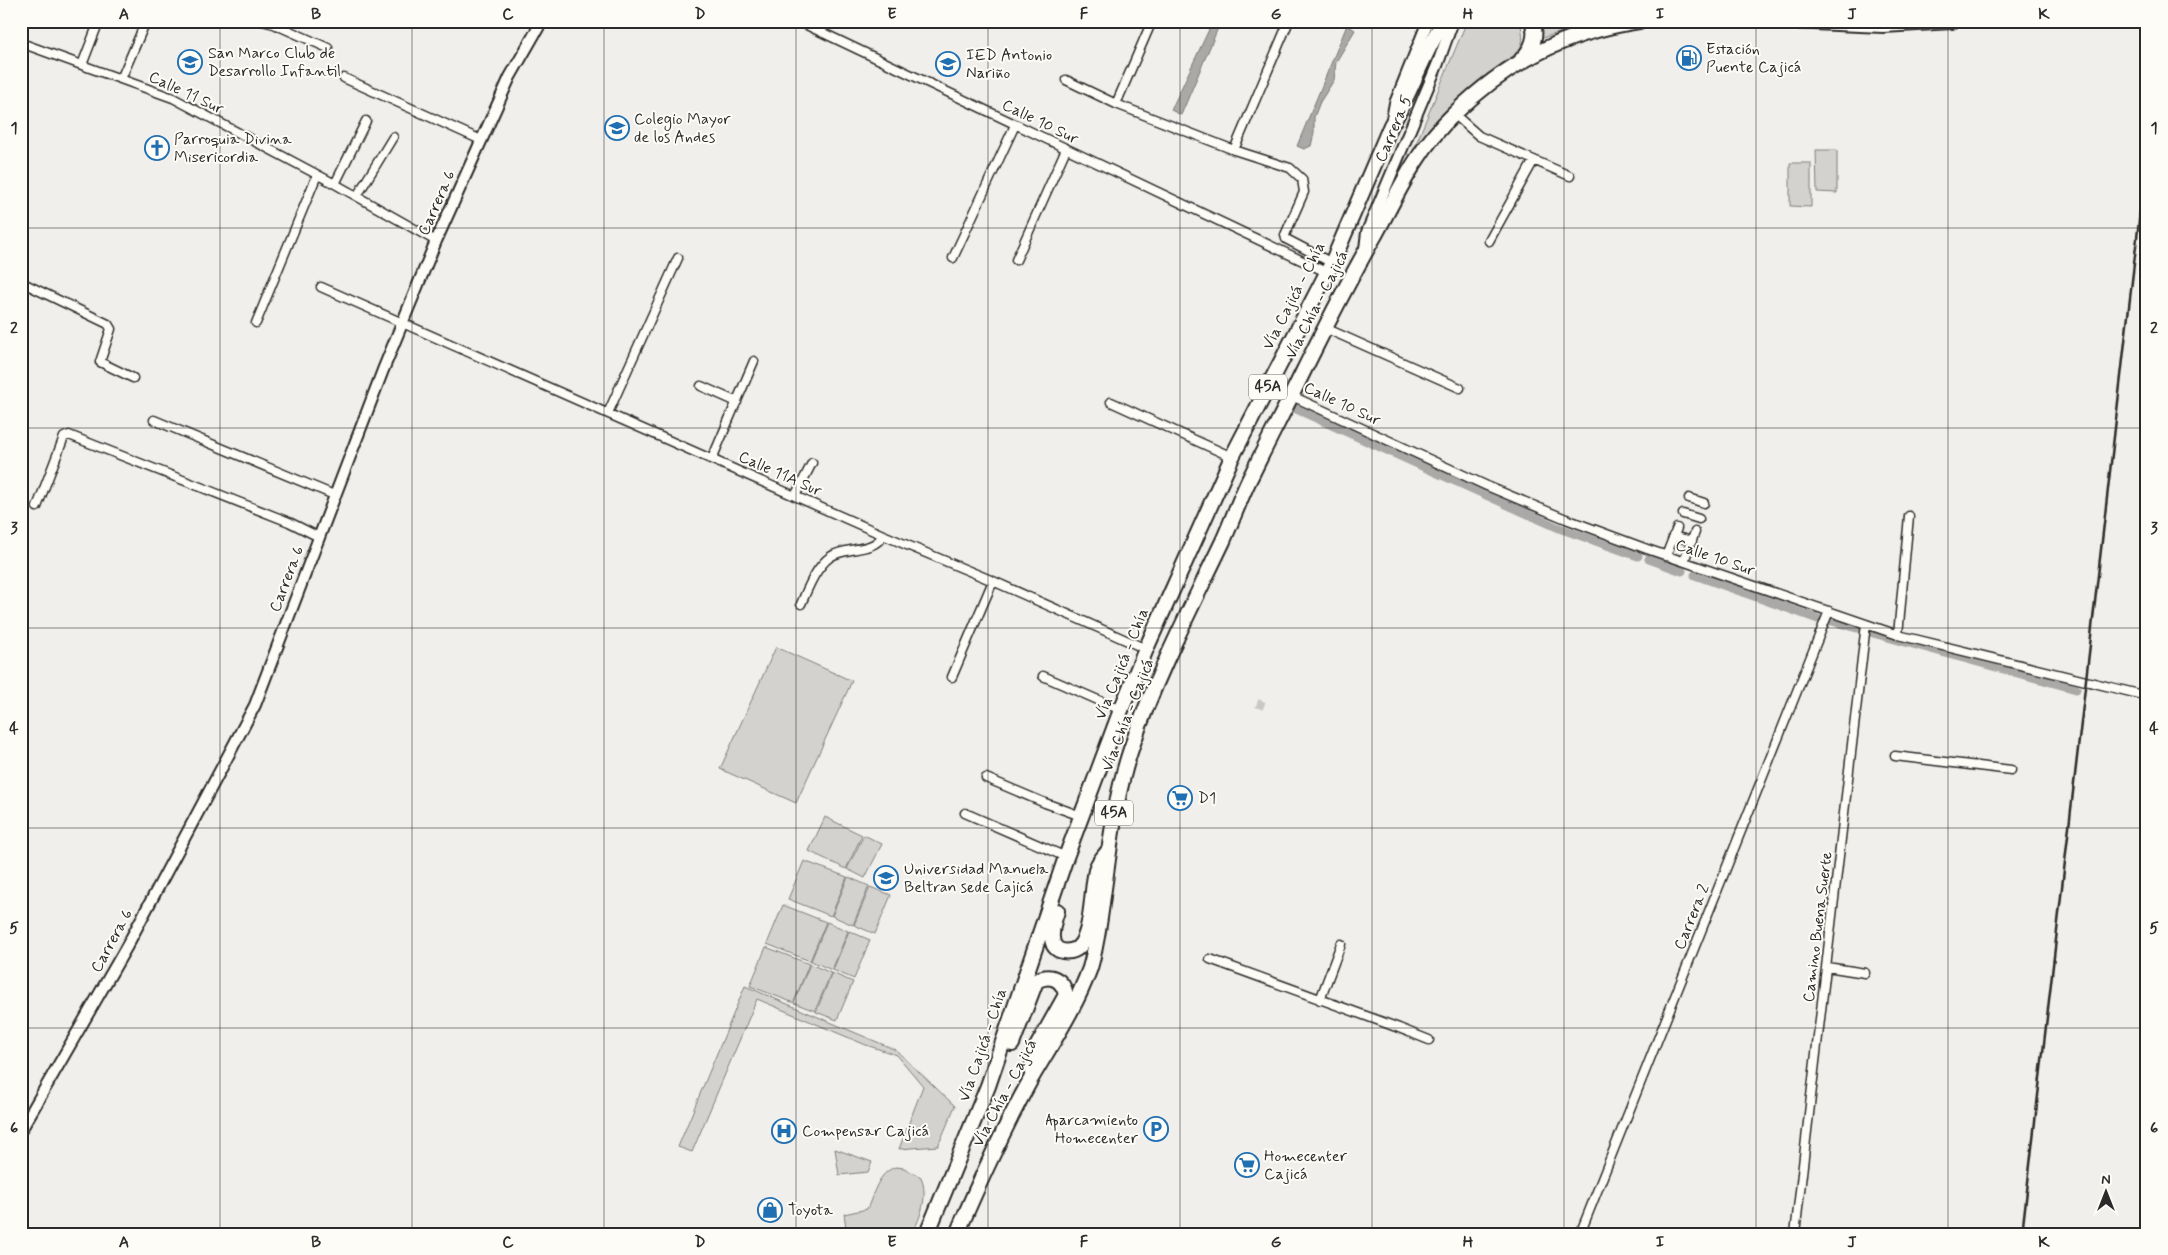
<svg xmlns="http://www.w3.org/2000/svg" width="2168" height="1255" viewBox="0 0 2168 1255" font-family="Mynerve,sans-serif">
  <rect width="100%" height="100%" fill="#f0efeb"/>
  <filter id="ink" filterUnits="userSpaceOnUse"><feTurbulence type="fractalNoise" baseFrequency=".02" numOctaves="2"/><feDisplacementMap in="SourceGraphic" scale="10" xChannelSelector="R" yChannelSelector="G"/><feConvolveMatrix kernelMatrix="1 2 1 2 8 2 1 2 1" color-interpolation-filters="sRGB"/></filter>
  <g filter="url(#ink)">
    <!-- green -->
    <path fill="#d3d2cf" stroke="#7f7e7d" d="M 1467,21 L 1520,21 C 1526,46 1522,51 1501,64 L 1410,158 Z
      M 1539,21 L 1597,21 L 1542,38 Z
      M 1816,150 L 1837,150 L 1837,193 L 1817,192 Z
      M 1790,163 L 1811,163 L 1811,207 L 1790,206 Z
      M 776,647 L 852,681 L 796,803 L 720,769 Z
      M 825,817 L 862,835 L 846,869 L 809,851 Z
      M 864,835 L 882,844 L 865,878 L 847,869 Z
      M 804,861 L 847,877 L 831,916 L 788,899 Z
      M 848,877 L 869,886 L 853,925 L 832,916 Z
      M 870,887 L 891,895 L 875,934 L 854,925 Z
      M 783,905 L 826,922 L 810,961 L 767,944 Z
      M 827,922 L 848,931 L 832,970 L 811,961 Z
      M 849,931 L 870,940 L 854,979 L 833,970 Z
      M 766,947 L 809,964 L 794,1002 L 810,964 L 831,973 L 815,1011 L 750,986 Z
      M 832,973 L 853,982 L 837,1020 L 816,1012 Z
      M 745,986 L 896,1050 L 955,1106 L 938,1146 L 899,1149 L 923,1086 L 897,1055 L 866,1045 L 757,999 L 692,1152 L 678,1147 Z
      M 835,1149 L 872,1162 L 868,1172 L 839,1175 Z
      M 896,1167 L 904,1168 L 921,1177 C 928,1196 922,1213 914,1230 L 905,1234 L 847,1234 L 844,1214 L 867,1209 C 874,1194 878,1172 896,1167 Z"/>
    <!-- water -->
    <path fill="#aaa9a7" stroke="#777775" d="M 1213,21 L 1221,21 L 1181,115 L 1171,110 Z
      M 1347,25 L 1355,30 L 1336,62 L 1334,80 L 1320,102 L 1314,117 L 1314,133 L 1311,146 L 1304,149 L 1297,146 Z"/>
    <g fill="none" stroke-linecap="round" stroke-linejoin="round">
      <!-- canal -->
      <path stroke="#aaa9a7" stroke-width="9" d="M 1296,409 L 1559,528 L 1638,556
        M 1649,559 L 1682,571
        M 1695,575 L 1818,619
        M 1832,621 L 1857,628
        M 1873,633 L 2076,689"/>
      <!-- street-tunnel -->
      <path stroke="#c9c8c5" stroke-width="8" stroke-dasharray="8 4" stroke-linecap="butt" d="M 1257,703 L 1264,706"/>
      <defs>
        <path id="street" d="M 262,21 L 274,24 L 328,48
          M 798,21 L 1326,272
          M 21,43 L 173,98 L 335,184 L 436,241
          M 82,65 L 99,21
          M 344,78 L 481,140
          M 121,79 L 146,21
          M 1066,80 L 1116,104 L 1234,150 L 1290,168 L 1302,179 L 1304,192 L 1285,235 L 1286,239 L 1332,263
          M 1116,104 L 1152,21
          M 1454,114 L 1479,136 L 1570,176
          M 1234,150 L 1289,21
          M 335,184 L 366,121
          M 357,196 L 393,137
          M 1489,241 L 1534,160
          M 953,258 L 1015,125
          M 1016,260 L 1066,149
          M 21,282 L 108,324 L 111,329 L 100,362 L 133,378
          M 321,287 L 883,535 L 993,581 L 1146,649
          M 256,323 L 317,175
          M 1325,328 L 1460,388
          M 701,386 L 737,402
          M 1292,396 L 1487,486 L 1566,519 L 1647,549 L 1898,635 L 2147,696
          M 1111,402 L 1232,457
          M 608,413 L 678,258
          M 154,420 L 334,495
          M 712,459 L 754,361
          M 795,496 L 812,463
          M 1689,498 L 1704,503
          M 37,507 L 64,437 L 69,435 L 289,522 L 319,537
          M 1683,514 L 1699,519
          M 1673,536 L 1692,541
          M 1666,556 L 1677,528
          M 1684,561 L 1695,532
          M 801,604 C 808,588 816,567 830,557 C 845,546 874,553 883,535
          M 1898,635 L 1909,516
          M 1043,676 L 1121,710
          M 952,677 L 993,581
          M 1895,756 L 2011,770
          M 986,778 L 1045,803 L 1081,816
          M 965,813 L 1066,857
          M 1210,959 L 1399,1028 L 1429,1040
          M 1827,967 L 1865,973
          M 1320,1000 L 1341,944
          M 1580,1234 L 1829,611
          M 1795,1234 L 1866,624"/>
        <path id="secondary" d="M 1392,119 L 1395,103 L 1428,21
          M 1365,249 L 1367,232 L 1438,63 L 1453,21
          M 21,1130 L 127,946 L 255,705 L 383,370 L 436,241 L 510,77 L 542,21"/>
        <path id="highway" d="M 1790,21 L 1883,25 L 1952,21
          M 1522,59 C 1532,50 1538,35 1532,21
          M 1057,911 C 1052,926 1044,955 1071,951 C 1095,947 1090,885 1097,867 C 1099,861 1105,856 1108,851
          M 1012,1044 L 1036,981 C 1050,973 1063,979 1066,995 L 1034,1052 L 1032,1074
          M 927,1234 L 988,1086 L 1066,857 L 1121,710 L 1146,649 L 1232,457 L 1332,263 L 1391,125 C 1412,92 1422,54 1444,21
          M 957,1234 C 980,1180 1004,1128 1032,1077 C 1053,1041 1076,1007 1090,968 C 1097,944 1100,920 1103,896 C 1110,846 1115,795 1132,746 C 1156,675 1191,608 1223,541 C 1233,519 1241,495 1252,474 C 1269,439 1287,405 1304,370 C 1327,324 1349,279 1375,235 C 1399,191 1417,149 1454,114 C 1507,62 1566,32 1639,21"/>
      </defs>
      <!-- street casing -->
      <use href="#street" stroke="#2b2b2b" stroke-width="11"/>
      <!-- secondary casing -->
      <use href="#secondary" stroke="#2b2b2b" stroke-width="14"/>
      <!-- highway casing -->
      <use href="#highway" stroke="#2b2b2b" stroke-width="18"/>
      <!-- street -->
      <use href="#street" stroke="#fdfcf7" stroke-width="8"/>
      <!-- secondary -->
      <use href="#secondary" stroke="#fdfcf7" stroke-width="10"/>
      <!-- highway -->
      <use href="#highway" stroke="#fdfcf7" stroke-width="14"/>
      <!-- rail -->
      <path stroke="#2b2b2b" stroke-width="2.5" d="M 2022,1234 L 2147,151"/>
    </g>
  </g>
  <!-- grid -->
  <path fill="none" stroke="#2b2b2b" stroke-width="1" stroke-opacity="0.55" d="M 220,21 L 220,1234M 412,21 L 412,1234M 604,21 L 604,1234M 796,21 L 796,1234M 988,21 L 988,1234M 1180,21 L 1180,1234M 1372,21 L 1372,1234M 1564,21 L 1564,1234M 1756,21 L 1756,1234M 1948,21 L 1948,1234M 21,228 L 2147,228M 21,428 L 2147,428M 21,628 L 2147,628M 21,828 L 2147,828M 21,1028 L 2147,1028"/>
  <!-- icons -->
  <defs>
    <symbol id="fuel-ring" viewBox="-11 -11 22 22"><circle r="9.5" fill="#fdfcf7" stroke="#1f6fb2" stroke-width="1.5"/><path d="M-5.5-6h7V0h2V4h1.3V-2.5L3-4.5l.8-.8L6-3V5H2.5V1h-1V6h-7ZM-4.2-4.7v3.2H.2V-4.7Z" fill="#1f6fb2"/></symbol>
    <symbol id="school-ring" viewBox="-11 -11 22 22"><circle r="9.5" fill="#fdfcf7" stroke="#1f6fb2" stroke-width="1.5"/><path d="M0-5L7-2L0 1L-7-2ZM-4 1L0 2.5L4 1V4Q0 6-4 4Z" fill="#1f6fb2"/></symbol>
    <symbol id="church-ring" viewBox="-11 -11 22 22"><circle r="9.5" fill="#fdfcf7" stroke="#1f6fb2" stroke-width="1.5"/><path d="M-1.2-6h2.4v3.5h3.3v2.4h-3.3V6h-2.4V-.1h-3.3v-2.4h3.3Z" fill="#1f6fb2"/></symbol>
    <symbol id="supermarket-ring" viewBox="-11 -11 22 22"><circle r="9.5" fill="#fdfcf7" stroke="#1f6fb2" stroke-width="1.5"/><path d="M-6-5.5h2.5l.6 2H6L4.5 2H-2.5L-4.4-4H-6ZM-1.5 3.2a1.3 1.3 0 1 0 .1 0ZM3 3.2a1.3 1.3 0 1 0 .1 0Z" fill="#1f6fb2"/></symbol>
    <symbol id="university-ring" viewBox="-11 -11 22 22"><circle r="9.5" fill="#fdfcf7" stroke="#1f6fb2" stroke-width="1.5"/><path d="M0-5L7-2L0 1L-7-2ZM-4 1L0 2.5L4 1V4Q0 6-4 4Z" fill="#1f6fb2"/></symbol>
    <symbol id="parking-ring" viewBox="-11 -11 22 22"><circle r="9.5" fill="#fdfcf7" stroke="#1f6fb2" stroke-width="1.5"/><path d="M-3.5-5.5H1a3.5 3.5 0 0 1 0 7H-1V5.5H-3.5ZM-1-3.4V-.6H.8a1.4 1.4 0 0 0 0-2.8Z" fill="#1f6fb2"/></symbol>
    <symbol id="hospital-ring" viewBox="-11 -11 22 22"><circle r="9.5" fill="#fdfcf7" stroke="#1f6fb2" stroke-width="1.5"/><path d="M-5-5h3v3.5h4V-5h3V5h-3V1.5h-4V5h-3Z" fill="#1f6fb2"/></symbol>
    <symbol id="shop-ring" viewBox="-11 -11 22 22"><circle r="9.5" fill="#fdfcf7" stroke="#1f6fb2" stroke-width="1.5"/><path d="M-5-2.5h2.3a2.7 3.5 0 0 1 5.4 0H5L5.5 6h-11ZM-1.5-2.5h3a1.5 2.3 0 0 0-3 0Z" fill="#1f6fb2"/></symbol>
  </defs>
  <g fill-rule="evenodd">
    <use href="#fuel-ring" x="1675" y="44" width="28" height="28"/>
    <use href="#school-ring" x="176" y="48" width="28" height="28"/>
    <use href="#school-ring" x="934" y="50" width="28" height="28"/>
    <use href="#school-ring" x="603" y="114" width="28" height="28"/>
    <use href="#church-ring" x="143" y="134" width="28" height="28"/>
    <use href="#supermarket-ring" x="1166" y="784" width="28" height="28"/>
    <use href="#university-ring" x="872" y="864" width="28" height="28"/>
    <use href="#parking-ring" x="1142" y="1115" width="28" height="28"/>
    <use href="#hospital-ring" x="770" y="1117" width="28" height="28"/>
    <use href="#supermarket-ring" x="1233" y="1151" width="28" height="28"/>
    <use href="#shop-ring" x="756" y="1196" width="28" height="28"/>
  </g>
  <g text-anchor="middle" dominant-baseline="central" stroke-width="4" stroke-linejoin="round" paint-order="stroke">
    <!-- shield labels -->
    <g fill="#fdfcf7" stroke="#6a6a68" stroke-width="1">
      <rect x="1249" y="374.5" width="38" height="25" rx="4"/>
      <rect x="1095" y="800.5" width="38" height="25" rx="4"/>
    </g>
    <g font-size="15" font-weight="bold" fill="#2b2b2b">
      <text x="1268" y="387">45A</text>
      <text x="1114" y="813">45A</text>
    </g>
    <!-- poi labels -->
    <g font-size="16" fill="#2b2b2b" stroke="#fdfcf7" text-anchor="start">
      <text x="1706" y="49">Estación<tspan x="1706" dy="18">Puente Cajicá</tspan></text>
      <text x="208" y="53">San Marco Club de<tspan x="208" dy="18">Desarrollo Infantil</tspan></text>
      <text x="966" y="55">IED Antonio<tspan x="966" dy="18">Nariño</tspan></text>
      <text x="634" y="119">Colegio Mayor<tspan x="634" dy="18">de los Andes</tspan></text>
      <text x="174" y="139">Parroquia Divina<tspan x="174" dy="18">Misericordia</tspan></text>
      <text x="1198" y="798">D1</text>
      <text x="904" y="869">Universidad Manuela<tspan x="904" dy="18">Beltran sede Cajicá</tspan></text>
      <text x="1138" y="1120" text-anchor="end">Aparcamiento<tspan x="1138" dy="18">Homecenter</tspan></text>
      <text x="802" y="1131">Compensar Cajicá</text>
      <text x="1264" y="1156">Homecenter<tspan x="1264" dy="18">Cajicá</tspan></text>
      <text x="788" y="1210">Toyota</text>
    </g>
    <!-- street labels -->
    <g font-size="16" fill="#2b2b2b" stroke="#fdfcf7">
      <text transform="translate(186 93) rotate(25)">Calle 11 Sur</text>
      <text transform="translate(1040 122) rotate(26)">Calle 10 Sur</text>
      <text transform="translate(1394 129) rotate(-67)">Carrera 5</text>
      <text transform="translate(437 203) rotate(-66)">Carrera 6</text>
      <text transform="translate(1294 296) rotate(-63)">Vía Cajicá - Chía</text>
      <text transform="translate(1317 305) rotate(-63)">Vía Chía - Cajicá</text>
      <text transform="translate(1342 404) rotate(25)">Calle 10 Sur</text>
      <text transform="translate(780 474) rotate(24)">Calle 11A Sur</text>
      <text transform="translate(1715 558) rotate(19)">Calle 10 Sur</text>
      <text transform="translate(287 579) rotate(-69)">Carrera 6</text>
      <text transform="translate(1122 664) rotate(-68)">Vía Cajicá - Chía</text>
      <text transform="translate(1128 715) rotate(-69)">Vía Chía - Cajicá</text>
      <text transform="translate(1692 917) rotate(-68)">Carrera 2</text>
      <text transform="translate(1818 927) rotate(-83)">Camino Buena Suerte</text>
      <text transform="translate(112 941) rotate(-61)">Carrera 6</text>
      <text transform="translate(983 1045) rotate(-71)">Vía Cajicá - Chía</text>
      <text transform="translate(1005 1093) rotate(-62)">Vía Chía - Cajicá</text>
    </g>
  </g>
  <!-- margin -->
  <rect width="2168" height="1255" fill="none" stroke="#fdfcf7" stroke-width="55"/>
  <!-- north arrow -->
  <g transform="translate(2106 1192)" stroke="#fdfcf7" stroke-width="4" paint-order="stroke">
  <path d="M0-4L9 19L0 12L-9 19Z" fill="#2b2b2b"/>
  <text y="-8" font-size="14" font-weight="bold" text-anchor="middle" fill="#2b2b2b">N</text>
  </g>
  <rect x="28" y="28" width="2112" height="1200" fill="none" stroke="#2b2b2b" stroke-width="2"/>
  <g font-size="16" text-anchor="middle" font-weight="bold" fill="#2b2b2b">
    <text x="124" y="19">A</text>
    <text x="316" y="19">B</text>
    <text x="508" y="19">C</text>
    <text x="700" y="19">D</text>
    <text x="892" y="19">E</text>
    <text x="1084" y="19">F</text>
    <text x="1276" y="19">G</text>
    <text x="1468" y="19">H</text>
    <text x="1660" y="19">I</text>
    <text x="1852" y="19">J</text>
    <text x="2044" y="19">K</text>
    <text x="14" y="133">1</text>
    <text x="2154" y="133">1</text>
    <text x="14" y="333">2</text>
    <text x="2154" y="333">2</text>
    <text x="14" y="533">3</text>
    <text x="2154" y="533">3</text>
    <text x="14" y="733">4</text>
    <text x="2154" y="733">4</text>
    <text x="14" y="933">5</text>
    <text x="2154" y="933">5</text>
    <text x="14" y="1133">6</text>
    <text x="2154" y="1133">6</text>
    <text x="124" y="1247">A</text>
    <text x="316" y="1247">B</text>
    <text x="508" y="1247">C</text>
    <text x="700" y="1247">D</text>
    <text x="892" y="1247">E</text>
    <text x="1084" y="1247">F</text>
    <text x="1276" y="1247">G</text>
    <text x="1468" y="1247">H</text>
    <text x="1660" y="1247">I</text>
    <text x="1852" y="1247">J</text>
    <text x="2044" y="1247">K</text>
  </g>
</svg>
